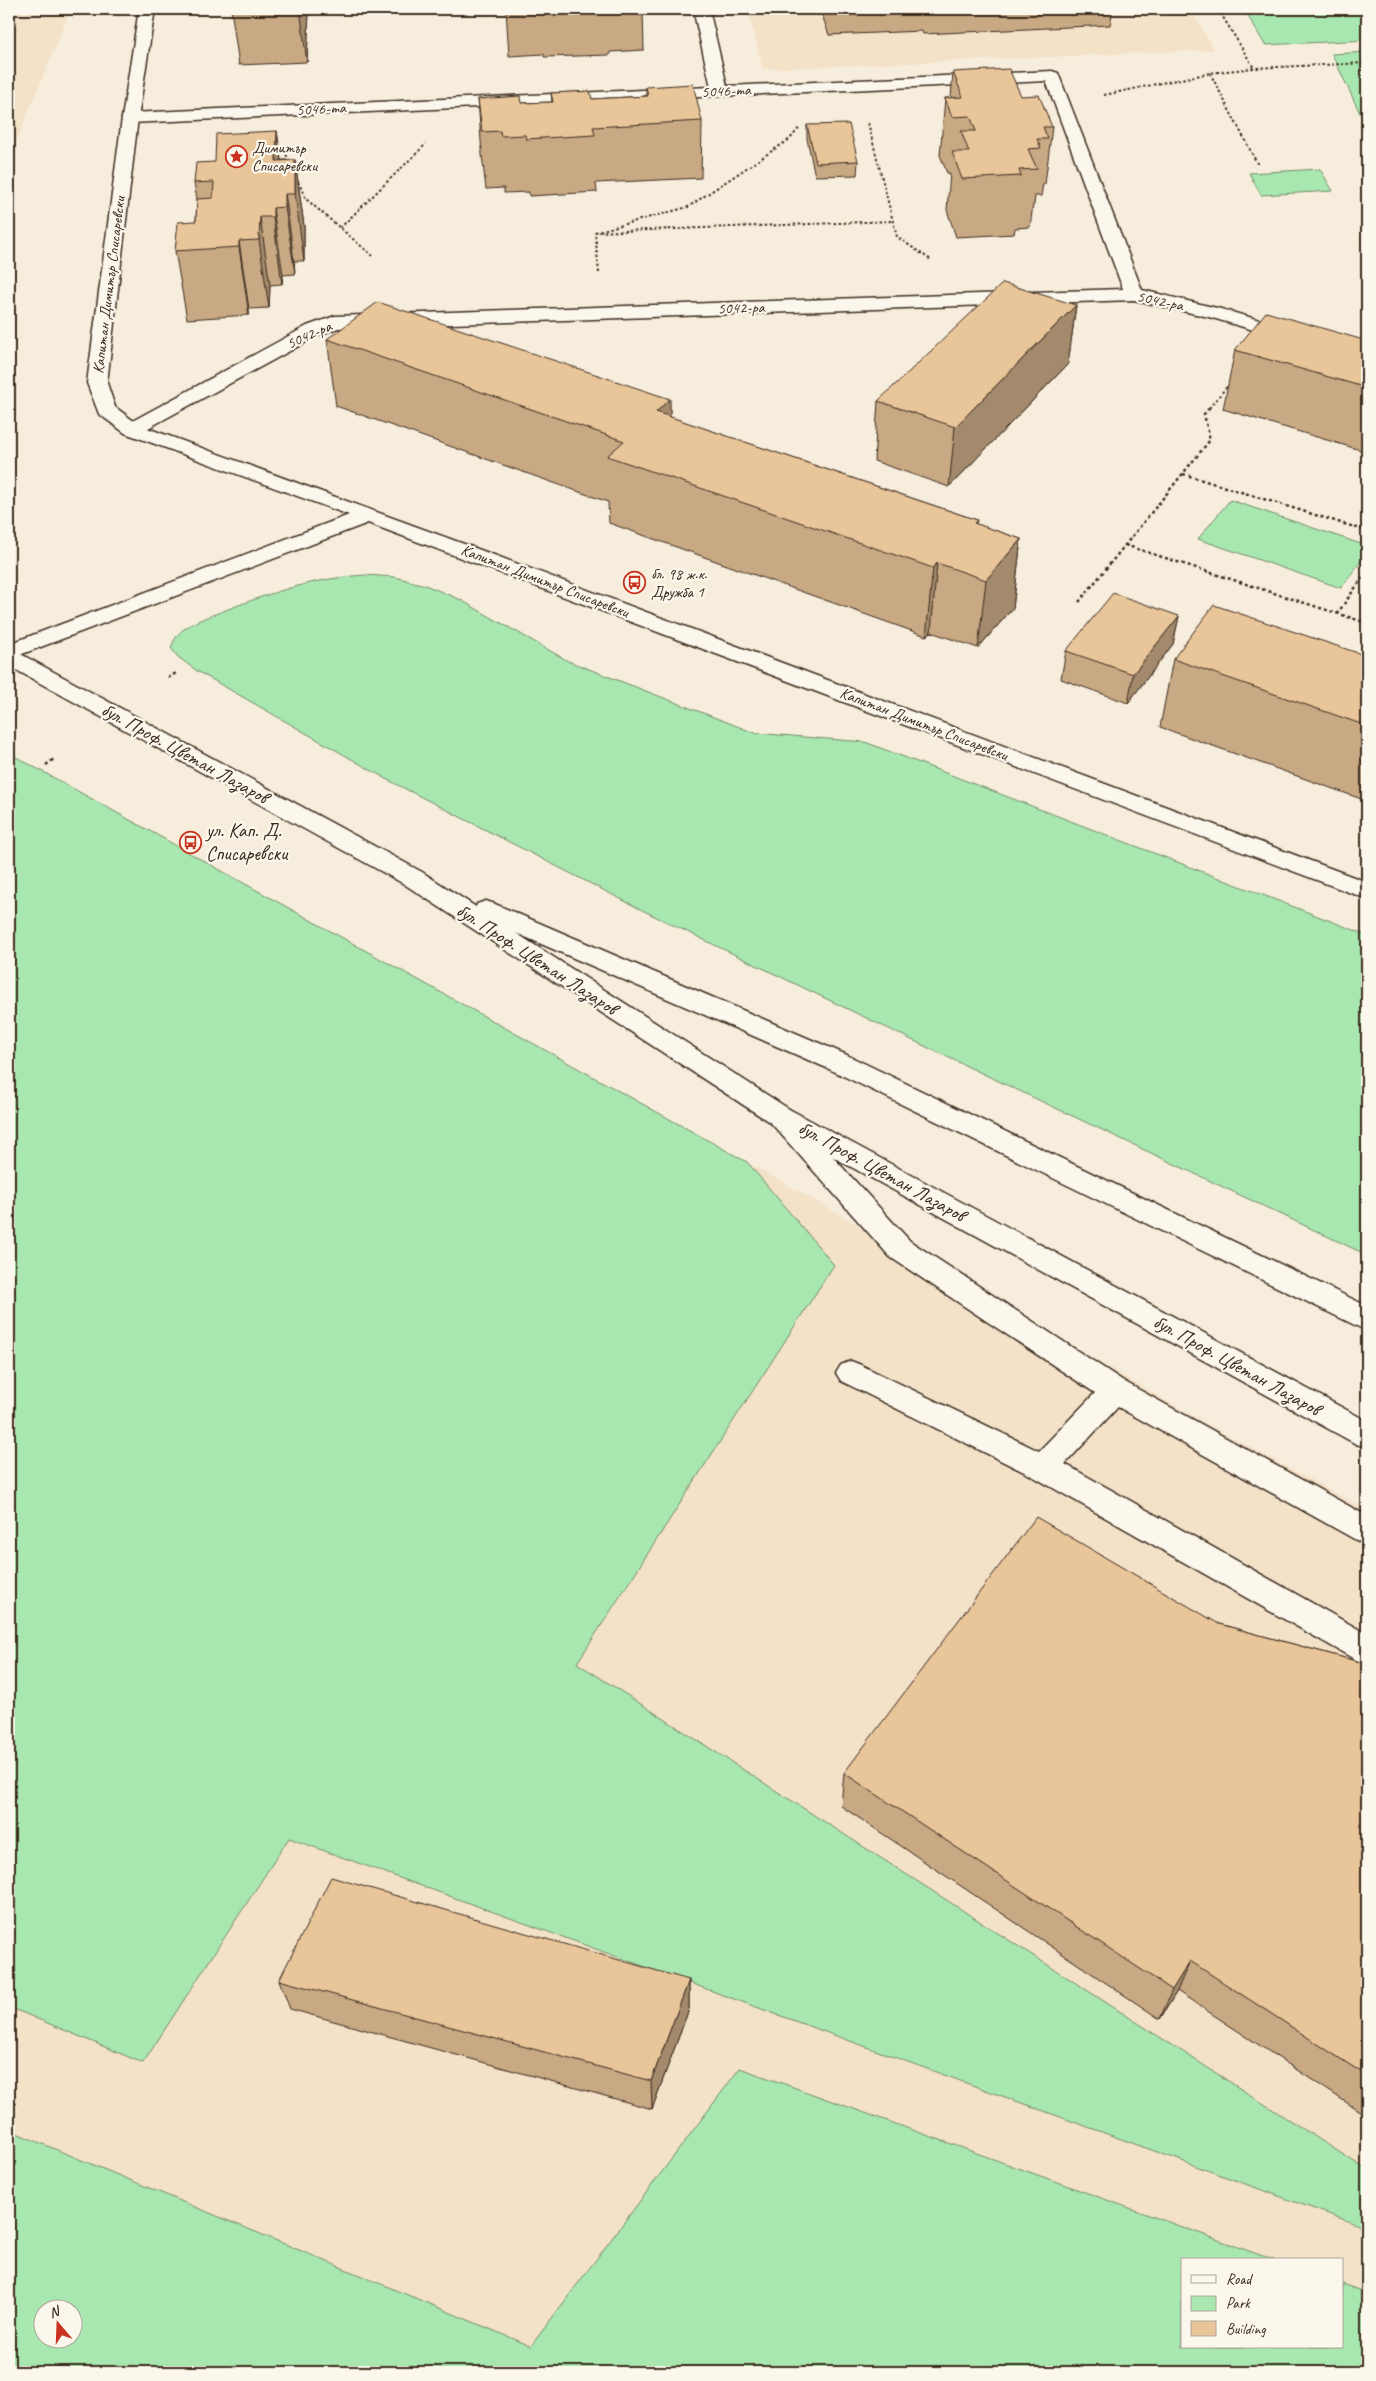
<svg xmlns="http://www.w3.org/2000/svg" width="1376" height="2381" viewBox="0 0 1376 2381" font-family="Caveat,sans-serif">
  <rect width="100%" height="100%" fill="#f7eddc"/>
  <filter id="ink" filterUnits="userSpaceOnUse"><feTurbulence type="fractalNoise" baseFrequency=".02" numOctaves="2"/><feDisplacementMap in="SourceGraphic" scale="10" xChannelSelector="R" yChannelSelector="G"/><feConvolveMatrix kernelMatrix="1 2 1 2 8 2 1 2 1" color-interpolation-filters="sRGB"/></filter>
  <g filter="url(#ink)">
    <!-- built -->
    <path fill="#f3e1c8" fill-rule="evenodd" d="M 9,9 L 71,9 L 9,159 Z
      M 748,9 L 1191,9 L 1214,50 L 763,69 Z
      M 9,753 L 747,1162 L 1218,1430 L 1367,1510 L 1367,2372 L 9,2372 ZM 1182,2260 L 1342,2260 L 1342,2347 L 1182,2347 ZM 42,2308 L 72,2308 L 72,2338 L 42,2338 Z"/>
    <!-- green -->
    <path fill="#a8e8b0" stroke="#728967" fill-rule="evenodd" d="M 1244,9 L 1367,9 L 1367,40 L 1265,45 Z
      M 1367,52 L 1367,128 L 1332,54 Z
      M 1320,169 L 1333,191 L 1261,195 L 1249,173 Z
      M 1230,500 L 1367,546 L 1367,553 L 1341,588 L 1198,539 Z
      M 365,575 L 395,577 L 425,585 L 459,599 L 568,661 L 755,733 L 865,742 L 1367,935 L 1367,1255 L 939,1053 L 646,912 L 390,781 L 197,671 L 178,657 L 171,648 C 174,640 177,634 184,629 C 196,620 213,615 226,610 C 272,592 316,578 365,575 Z
      M 9,753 L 747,1162 L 834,1265 L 577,1663 L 1367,2170 L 1367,2228 L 289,1838 L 143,2063 L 9,2007 Z
      M 740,2068 L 1274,2260 L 1182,2260 L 1182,2347 L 1342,2347 L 1342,2284 L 1367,2293 L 1367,2372 L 9,2372 L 9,2130 L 531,2346 ZM 72,2308 L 72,2338 L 42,2338 L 42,2308 Z"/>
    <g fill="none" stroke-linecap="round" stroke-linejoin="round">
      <defs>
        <path id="service" d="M 780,1106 L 789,1109 L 910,1241 L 1125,1382 L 1367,1516 L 1367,1544 L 1356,1540 L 1118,1407 L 1065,1464 L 1367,1634 L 1367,1664 L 1356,1660 L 1032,1476 L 841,1381 L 836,1373 L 841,1365 L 851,1361 L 861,1365 L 1039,1451 L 1095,1393 L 890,1257 L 771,1123 L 767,1116 L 771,1109 Z"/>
        <path id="minor" d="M 693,9 L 709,9 L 727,86 L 1052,71 L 1058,73 L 1142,290 L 1221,309 L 1298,331 L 1300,335 L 1298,339 L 1291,341 L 1209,317 L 1134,300 L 338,328 L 321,334 L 139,433 L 132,435 L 125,433 L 122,429 L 125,425 L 307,326 L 335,316 L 1123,289 L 1046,81 L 130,123 L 124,122 L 122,118 L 124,114 L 130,113 L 711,87 Z"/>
        <path id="tertiary" d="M 139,9 L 155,9 L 138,118 L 107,383 L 115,407 L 139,425 L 494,555 L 1367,882 L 1367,899 L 368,523 L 9,659 L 9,644 L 349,515 L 125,433 L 99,414 L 87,383 L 122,118 Z"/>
        <path id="secondary" d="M 9,650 L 17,652 L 422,872 L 476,907 L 477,904 L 486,901 L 495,904 L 847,1055 L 1367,1306 L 1367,1331 L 829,1069 L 516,933 L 789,1109 L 1367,1421 L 1367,1447 L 1356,1444 L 771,1123 L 404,884 L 9,666 Z"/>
      </defs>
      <!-- service casing -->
      <use href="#service" stroke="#3b2a1e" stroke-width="3"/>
      <!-- minor casing -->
      <use href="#minor" stroke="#3b2a1e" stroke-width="3"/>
      <!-- tertiary casing -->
      <use href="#tertiary" stroke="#3b2a1e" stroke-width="3"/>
      <!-- secondary casing -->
      <use href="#secondary" stroke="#3b2a1e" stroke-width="3"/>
      <!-- path-far1 -->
      <path stroke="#3b2a1e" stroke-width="2" stroke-dasharray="2.5 2.5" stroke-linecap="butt" d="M 1218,9 L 1254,68
        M 1364,63 L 1367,74
        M 1210,73 L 1258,165
        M 1104,95 L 1210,73 L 1254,68 L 1367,63
        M 868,123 L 897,237 L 931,260
        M 284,150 L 290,162
        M 296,177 L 306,199 L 373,256
        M 340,228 L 426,144
        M 595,232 L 688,207 L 790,139 L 800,127
        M 599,273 L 595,232 L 893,221
        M 1209,408 L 1230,383"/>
      <!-- path -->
      <path stroke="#3b2a1e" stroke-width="2.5" stroke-dasharray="3 3" stroke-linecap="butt" d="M 1183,474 L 1367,531
        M 1125,545 L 1367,623
        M 1079,602 L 1210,440 L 1204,414 L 1210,407
        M 1337,614 L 1367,571
        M 168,678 L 176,673
        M 46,765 L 54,759"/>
      <!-- service -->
      <use href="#service" fill="#fbf7ec" fill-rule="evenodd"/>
      <!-- minor -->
      <use href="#minor" fill="#fbf7ec" fill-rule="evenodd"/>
      <!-- tertiary -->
      <use href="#tertiary" fill="#fbf7ec" fill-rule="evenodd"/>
      <!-- secondary -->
      <use href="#secondary" fill="#fbf7ec" fill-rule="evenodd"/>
    </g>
    <!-- wall -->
    <path fill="#c8a984" stroke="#3b2a1e" d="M 231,9 L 309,9 L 307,62 L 239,65 Z
      M 506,9 L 643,9 L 644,50 L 610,52 L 610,55 L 544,57 L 544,54 L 509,56 Z
      M 820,9 L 1113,9 L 1110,25 L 923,34 L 922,31 L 829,35 Z
      M 953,72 L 1021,96 L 1052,127 L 1045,184 L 1043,184 L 1041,196 L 1035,196 L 1034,205 L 1033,205 L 1030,227 L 1015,228 L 1014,234 L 956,237 L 947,210 L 950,173 L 947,173 L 940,155 L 945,98 L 951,98 Z
      M 646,87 L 702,121 L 701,178 L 596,183 L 597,192 L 529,196 L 529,192 L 504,193 L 504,188 L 486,189 L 482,155 L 478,99 L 521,103 L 552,102 L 551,93 L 592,99 L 646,96 Z
      M 807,125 L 858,161 L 857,175 L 815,176 L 807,139 Z
      M 277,131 L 281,160 L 295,160 L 304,226 L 304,261 L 294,261 L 295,274 L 283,275 L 282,284 L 270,285 L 269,308 L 249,309 L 249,315 L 187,319 L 175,251 L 196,221 L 197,199 L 194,183 L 215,162 Z
      M 1076,305 L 1068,364 L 949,487 L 874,461 L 878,401 Z
      M 327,339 L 670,417 L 977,520 L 976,524 L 1021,539 L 1013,608 L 978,648 L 931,632 L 926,636 L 609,523 L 608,502 L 336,406 Z
      M 1367,341 L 1367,452 L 1223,409 L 1235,350 Z
      M 1179,616 L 1173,644 L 1128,703 L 1061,679 L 1066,651 Z
      M 1367,656 L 1367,801 L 1160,727 L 1173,659 Z
      M 1219,1624 L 1367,1664 L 1367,2116 L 1177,1991 L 1160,2019 L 841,1806 L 844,1773 Z
      M 279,1980 L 689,1980 L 689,2009 L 652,2109 L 290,2009 Z"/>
    <!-- shaded-wall -->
    <path fill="#a38a6c" stroke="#3b2a1e" d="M 300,9 L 309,9 L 307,62 Z
      M 277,131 L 294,261 L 295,274 L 285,207 L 276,161 Z
      M 295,160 L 304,226 L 304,261 L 295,194 Z
      M 273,208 L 283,275 L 282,284 L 273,217 Z
      M 260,217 L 270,285 L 269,308 L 259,240 Z
      M 239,241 L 249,309 L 249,315 L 239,247 Z
      M 1076,305 L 1068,364 L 949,487 L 955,427 Z
      M 670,399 L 671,466 L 656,412 Z
      M 1021,539 L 1013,608 L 978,648 L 986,580 Z
      M 937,563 L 931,632 L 926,636 L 933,568 Z
      M 1179,616 L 1173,644 L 1128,703 L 1133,674 Z
      M 1190,1961 L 1177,1991 L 1160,2019 L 1172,1990 Z
      M 689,1980 L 689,2009 L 652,2109 L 651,2081 Z"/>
    <!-- building -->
    <path fill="#e9c59a" stroke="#3b2a1e" d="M 231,9 L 252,9 L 231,10 Z
      M 1009,69 L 1021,96 L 1039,95 L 1052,127 L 1043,127 L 1048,139 L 1037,139 L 1041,148 L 1028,149 L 1037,169 L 1019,170 L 1021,176 L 962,179 L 952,152 L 969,152 L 961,131 L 976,131 L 970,116 L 952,117 L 945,98 L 963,97 L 953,72 Z
      M 693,84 L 702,121 L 593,127 L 595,135 L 526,139 L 525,135 L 501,136 L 500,131 L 482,132 L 478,99 L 520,96 L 521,103 L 553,102 L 551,93 L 590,91 L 592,99 L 648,96 L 646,87 Z
      M 849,124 L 858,161 L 816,163 L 807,125 Z
      M 277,131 L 276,161 L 295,160 L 295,194 L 285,194 L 285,207 L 273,208 L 273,217 L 260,217 L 259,240 L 239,241 L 239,247 L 175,251 L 178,222 L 196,221 L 197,199 L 213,198 L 214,182 L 194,183 L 196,163 L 215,162 L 216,134 Z
      M 1003,283 L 1076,305 L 955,427 L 878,401 Z
      M 378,302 L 670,399 L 656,412 L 977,520 L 974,523 L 1021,539 L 986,580 L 937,563 L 933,568 L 607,456 L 624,441 L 327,339 Z
      M 1266,312 L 1367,341 L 1367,388 L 1235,350 Z
      M 1113,593 L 1179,616 L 1133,674 L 1066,651 Z
      M 1214,605 L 1367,656 L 1367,726 L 1173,659 Z
      M 1036,1517 L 1219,1624 L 1367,1664 L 1367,2076 L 1190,1961 L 1172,1990 L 844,1773 Z
      M 331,1877 L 689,1980 L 651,2081 L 279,1980 Z"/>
  </g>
  <!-- icons -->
  <defs>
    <symbol id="sight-ring" viewBox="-11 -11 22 22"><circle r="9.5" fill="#fbf7ec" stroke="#c8321e" stroke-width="1.5"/><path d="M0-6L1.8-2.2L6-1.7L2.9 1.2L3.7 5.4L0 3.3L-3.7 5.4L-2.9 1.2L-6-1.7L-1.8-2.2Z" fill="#c8321e"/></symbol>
    <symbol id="bus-ring" viewBox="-11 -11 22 22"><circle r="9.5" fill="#fbf7ec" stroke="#c8321e" stroke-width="1.5"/><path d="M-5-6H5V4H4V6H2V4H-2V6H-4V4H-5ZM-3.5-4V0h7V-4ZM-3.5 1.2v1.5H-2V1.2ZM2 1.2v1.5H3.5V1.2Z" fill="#c8321e"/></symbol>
  </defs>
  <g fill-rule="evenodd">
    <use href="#sight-ring" x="224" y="144" width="25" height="25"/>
    <use href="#bus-ring" x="622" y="570" width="25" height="25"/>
    <use href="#bus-ring" x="178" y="830" width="25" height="25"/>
  </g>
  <g text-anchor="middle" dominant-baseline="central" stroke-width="4.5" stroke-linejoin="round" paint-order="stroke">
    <!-- far-street labels -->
    <g font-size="16" fill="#3b2a1e" stroke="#fbf7ec">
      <text transform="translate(726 91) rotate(-3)">5046-та</text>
      <text transform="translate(321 109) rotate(-3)">5046-та</text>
      <text transform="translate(109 285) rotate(-83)">Капитан Димитър Списаревски</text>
      <text transform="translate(1160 301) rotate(12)">5042-ра</text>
      <text transform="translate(741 308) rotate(-2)">5042-ра</text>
      <text transform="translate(309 335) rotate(-24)">5042-ра</text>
      <text transform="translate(545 581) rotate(21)">Капитан Димитър Списаревски</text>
      <text transform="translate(924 724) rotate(21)">Капитан Димитър Списаревски</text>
    </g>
    <!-- far-poi labels -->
    <g font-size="16" fill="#3b2a1e" stroke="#fbf7ec" text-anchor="start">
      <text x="252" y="148">Димитър<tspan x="252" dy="18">Списаревски</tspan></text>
      <text x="651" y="574">бл. 98 ж.к.<tspan x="651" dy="18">Дружба 1</tspan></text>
    </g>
    <!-- street labels -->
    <g font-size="20" fill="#3b2a1e" stroke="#fbf7ec">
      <text transform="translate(185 753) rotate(29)">бул. Проф. Цветан Лазаров</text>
      <text transform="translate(537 959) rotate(33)">бул. Проф. Цветан Лазаров</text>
      <text transform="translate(882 1171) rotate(29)">бул. Проф. Цветан Лазаров</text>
      <text transform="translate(1237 1365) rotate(29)">бул. Проф. Цветан Лазаров</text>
    </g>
    <!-- poi labels -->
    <g font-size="20" fill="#3b2a1e" stroke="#fbf7ec" text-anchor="start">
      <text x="206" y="830">ул. Кап. Д.<tspan x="206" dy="23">Списаревски</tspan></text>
    </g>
  </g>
  <!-- margin -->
  <rect width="1376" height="2381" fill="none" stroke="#fbf7ec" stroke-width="30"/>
  <rect x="15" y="15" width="1346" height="2351" fill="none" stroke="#3b2a1e" stroke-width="2" filter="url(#ink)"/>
  <!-- legend -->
  <rect x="1181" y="2258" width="162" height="90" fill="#fbf7ec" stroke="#aea59a"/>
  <rect x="1191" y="2275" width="25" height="8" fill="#fbf7ec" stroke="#aea59a"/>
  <text x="1226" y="2284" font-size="15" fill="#3b2a1e">Road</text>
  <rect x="1191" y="2296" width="25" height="15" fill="#a8e8b0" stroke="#aea59a"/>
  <text x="1226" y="2308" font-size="15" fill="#3b2a1e">Park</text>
  <rect x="1191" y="2321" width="25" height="15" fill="#e9c59a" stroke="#aea59a"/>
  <text x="1226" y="2334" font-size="15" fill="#3b2a1e">Building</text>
  <!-- north arrow -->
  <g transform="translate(58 2324) rotate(341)"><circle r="24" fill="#fbf7ec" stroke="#aea59a"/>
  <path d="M0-4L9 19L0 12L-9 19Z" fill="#c8321e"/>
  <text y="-8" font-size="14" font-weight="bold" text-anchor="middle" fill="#3b2a1e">N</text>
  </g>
</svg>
